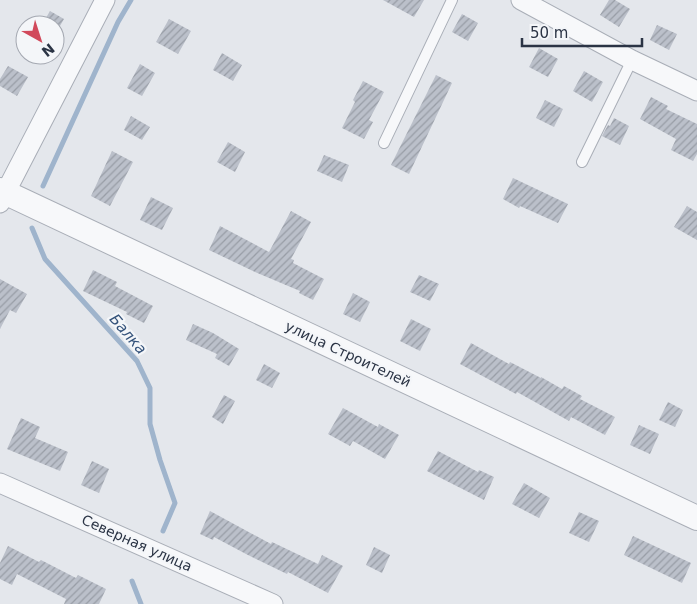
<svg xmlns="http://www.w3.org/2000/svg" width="697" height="604" viewBox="0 0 697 604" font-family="'DejaVu Sans',sans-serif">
  <defs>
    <pattern id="building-hatch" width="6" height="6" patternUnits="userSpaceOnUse" patternTransform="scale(1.25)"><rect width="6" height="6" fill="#bbc0ca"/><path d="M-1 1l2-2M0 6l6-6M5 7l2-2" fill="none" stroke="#989da6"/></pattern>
  </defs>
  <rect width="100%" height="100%" fill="#e4e7ec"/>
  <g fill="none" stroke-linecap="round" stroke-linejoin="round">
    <!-- stream -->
    <path stroke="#9fb4cc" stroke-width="5" d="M 43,186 L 118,22 L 131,0
      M 32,228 L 45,259 L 137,361 L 150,388 L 150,424 L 160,460 L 175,503 L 163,531
      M 132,581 L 141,604"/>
  </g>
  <!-- building -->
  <path fill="url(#building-hatch)" d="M 383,0 L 424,0 L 414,17 Z
    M 609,0 L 615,0 L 630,9 L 619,27 L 600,15 Z
    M 50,11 L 64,19 L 57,31 L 55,30 L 55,25 L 47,25 L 43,23 Z
    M 462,14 L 478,23 L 468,41 L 452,32 Z
    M 169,19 L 191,31 L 178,54 L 156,42 Z
    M 657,25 L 677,34 L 669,50 L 650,40 Z
    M 539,48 L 558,59 L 548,77 L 529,67 Z
    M 222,53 L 242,65 L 233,81 L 213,70 Z
    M 140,64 L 155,73 L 142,96 L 127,88 Z
    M 8,66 L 28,77 L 17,96 L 0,86 L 0,79 Z
    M 584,71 L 603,82 L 592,102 L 573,91 Z
    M 436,75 L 452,83 L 409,174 L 391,165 Z
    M 363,81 L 384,92 L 369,120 L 373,122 L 364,139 L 342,128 L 355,102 L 353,100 Z
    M 651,97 L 668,106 L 666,109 L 697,124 L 697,154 L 693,161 L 671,150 L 676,139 L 640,119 Z
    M 545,100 L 563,109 L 554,127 L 536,118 Z
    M 131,116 L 150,127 L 142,140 L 124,130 Z
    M 614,118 L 629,126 L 620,145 L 602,136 L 608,125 L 610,126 Z
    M 228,142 L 245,152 L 235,172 L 217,162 Z
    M 112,151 L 133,162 L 110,206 L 91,196 Z
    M 324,155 L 349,165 L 342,182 L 317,171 Z
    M 513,178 L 568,204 L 558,223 L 520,206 L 519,208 L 503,199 Z
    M 151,197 L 173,208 L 162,230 L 140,220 Z
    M 687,206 L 697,212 L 697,240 L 674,227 Z
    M 291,211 L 311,222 L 291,259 L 294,260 L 293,263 L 324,279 L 313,300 L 299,293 L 300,291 L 255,272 L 209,250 L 220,226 L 269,252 Z
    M 93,270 L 117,282 L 115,286 L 153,306 L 144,323 L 126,314 L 127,312 L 83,291 Z
    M 419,275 L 439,284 L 430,301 L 410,292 Z
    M 0,279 L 27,294 L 16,313 L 10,310 L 0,329 Z
    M 353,293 L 370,302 L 360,322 L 343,314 Z
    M 411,319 L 431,329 L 420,351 L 400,341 Z
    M 193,324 L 213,333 L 239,349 L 229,366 L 215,358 L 217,354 L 186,340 Z
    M 471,343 L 509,364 L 510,362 L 541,378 L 541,377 L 562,389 L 564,386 L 582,396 L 580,399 L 615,417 L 605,435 L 571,417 L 569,421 L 517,392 L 516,394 L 460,364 Z
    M 264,364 L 280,373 L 272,388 L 256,380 Z
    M 224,395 L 235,401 L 223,424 L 212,417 Z
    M 668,402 L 683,410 L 675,427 L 659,420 Z
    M 343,408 L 378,427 L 379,424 L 399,435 L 385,459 L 353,441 L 350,446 L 328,434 Z
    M 21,418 L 40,427 L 35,438 L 68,452 L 60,471 L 7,449 Z
    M 639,425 L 659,434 L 650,454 L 630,445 Z
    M 438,451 L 478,472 L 479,470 L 494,477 L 484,500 L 427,471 Z
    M 92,461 L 109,469 L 99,493 L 81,485 Z
    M 524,483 L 550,498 L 539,518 L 512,504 Z
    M 210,511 L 271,544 L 272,542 L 318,564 L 322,555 L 343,566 L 328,593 L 288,572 L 287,574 L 246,554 L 214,537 L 213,540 L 200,534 Z
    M 579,512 L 599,521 L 589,542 L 569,533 Z
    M 633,536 L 691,563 L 682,583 L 624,555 Z
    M 8,546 L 39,562 L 41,560 L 76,578 L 78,575 L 106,589 L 99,604 L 64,604 L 66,599 L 17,574 L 12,585 L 0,579 L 0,563 Z
    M 374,547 L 390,555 L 382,573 L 366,565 Z"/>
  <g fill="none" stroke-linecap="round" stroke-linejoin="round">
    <defs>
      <path id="service" d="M 384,143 L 452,0
        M 582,162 L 632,60"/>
      <path id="minor" d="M 521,0 L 632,60 L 697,91
        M 0,203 L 105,0
        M 0,483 L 273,604"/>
      <path id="tertiary" d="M 0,190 L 697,518"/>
    </defs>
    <!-- service casing -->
    <use href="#service" stroke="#a9aeb7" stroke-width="12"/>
    <!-- minor casing -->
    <use href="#minor" stroke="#a9aeb7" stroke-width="21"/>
    <!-- tertiary casing -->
    <use href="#tertiary" stroke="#a9aeb7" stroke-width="26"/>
    <!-- service -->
    <use href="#service" stroke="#f7f8fa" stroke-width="10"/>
    <!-- minor -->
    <use href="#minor" stroke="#f7f8fa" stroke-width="19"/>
    <!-- tertiary -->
    <use href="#tertiary" stroke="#f7f8fa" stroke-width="24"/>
  </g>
  <g text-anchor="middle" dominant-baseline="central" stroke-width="4.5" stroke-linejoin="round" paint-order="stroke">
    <!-- street labels -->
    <g font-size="14" fill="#2b3445" stroke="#f4f6f9">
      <text transform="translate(348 354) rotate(25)">улица Строителей</text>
      <text transform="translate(137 543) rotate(24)">Северная улица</text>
    </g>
    <!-- water labels -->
    <g font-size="15" font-style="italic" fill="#34527a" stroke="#f4f6f9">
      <text transform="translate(128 334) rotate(49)">Балка</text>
    </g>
  </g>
  <!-- north arrow -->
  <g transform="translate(40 40) rotate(141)"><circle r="24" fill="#f4f6f9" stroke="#a4a8b1"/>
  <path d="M0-4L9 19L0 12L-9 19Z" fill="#d1495b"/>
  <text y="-8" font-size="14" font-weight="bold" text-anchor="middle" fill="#2b3445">N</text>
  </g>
  <!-- scale -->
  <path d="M522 38v8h120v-8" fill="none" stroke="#2b3445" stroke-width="2.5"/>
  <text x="530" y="38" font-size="15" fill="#2b3445" stroke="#f4f6f9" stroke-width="4" paint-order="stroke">50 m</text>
</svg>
